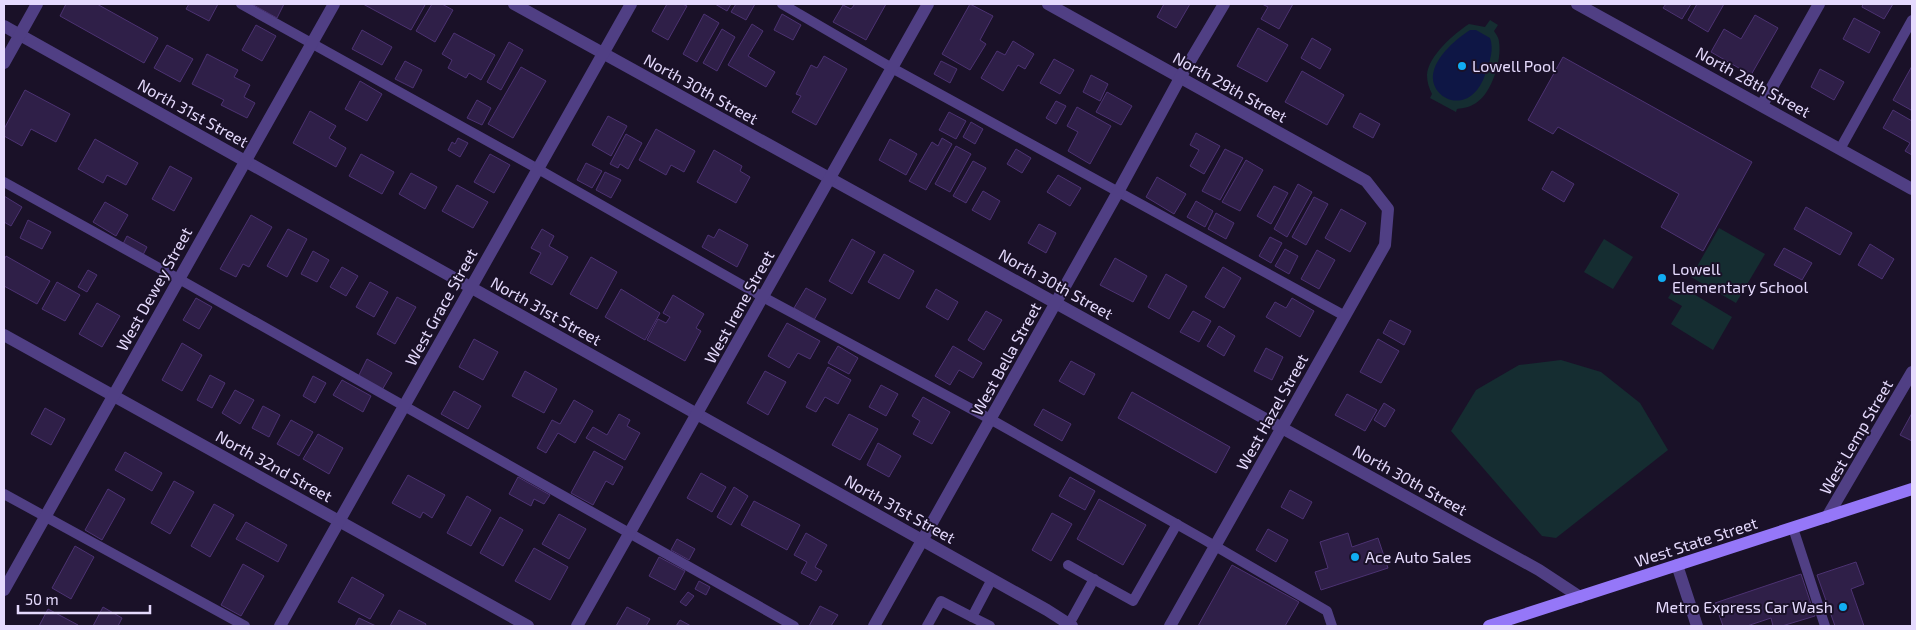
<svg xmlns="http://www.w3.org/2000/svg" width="1916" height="630" viewBox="0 0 1916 630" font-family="'Exo 2',sans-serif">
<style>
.green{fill:#152d31}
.water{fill:#0e1645}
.building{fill:#2f1f48;stroke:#4c3272}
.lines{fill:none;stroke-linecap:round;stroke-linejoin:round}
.service{stroke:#503f84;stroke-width:10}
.minor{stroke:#503f84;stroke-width:12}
.tertiary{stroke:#503f84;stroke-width:12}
.secondary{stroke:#9577f8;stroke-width:12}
.poi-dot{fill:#11adf2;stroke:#1a1128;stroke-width:2}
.labels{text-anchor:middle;stroke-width:4;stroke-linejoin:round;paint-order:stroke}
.poi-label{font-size:16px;fill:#e5dafd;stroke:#1a1128;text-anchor:start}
.street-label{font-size:16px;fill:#e5dafd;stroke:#1a1128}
</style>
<rect width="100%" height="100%" fill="#1a1128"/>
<!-- green -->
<g class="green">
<path d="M1490,20L1498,25L1494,31C1496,34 1499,38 1499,42C1502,60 1492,93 1476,103C1470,107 1464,108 1457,109L1456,112L1430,98L1432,94C1429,88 1427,82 1427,75C1428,56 1455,33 1469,24L1485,27Z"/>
<polygon points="1719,228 1765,254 1736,303 1691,277"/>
<polygon points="1604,239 1633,257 1613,289 1584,272"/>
<polygon points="1677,284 1732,317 1713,350 1671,324 1682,306 1668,298"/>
<polygon points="1561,360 1601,372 1640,403 1668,450 1556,538 1542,536 1451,431 1476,390 1519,365"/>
</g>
<!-- water -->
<path class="water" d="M1470,30H1476L1490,38C1494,49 1490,61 1486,72C1471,121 1425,98 1434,70C1439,54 1456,39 1470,30Z"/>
<!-- building -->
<g class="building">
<polygon points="66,4 97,4 158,38 144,63 60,16"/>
<polygon points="189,4 218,4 209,21 186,9"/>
<polygon points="252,4 284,4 277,18"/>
<polygon points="363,4 422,4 425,5 411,30"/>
<polygon points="432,4 442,4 453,10 435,42 416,31"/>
<polygon points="667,4 682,4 687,6 668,40 652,31"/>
<polygon points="715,4 731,4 727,11"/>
<polygon points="736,4 755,4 746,20 731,12"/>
<polygon points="855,4 886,4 866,40 833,22 843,5 851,9"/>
<polygon points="970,4 993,16 980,40 986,44 970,70 942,54"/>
<polygon points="1164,4 1190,4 1176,28 1157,17"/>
<polygon points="1262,4 1293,4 1279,29 1261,19 1268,7"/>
<polygon points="1666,4 1691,4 1682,19 1663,8"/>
<polygon points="1697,4 1724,4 1708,32 1688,20"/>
<polygon points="1863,4 1893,4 1884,19 1862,7"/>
<polygon points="704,14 719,23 697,62 683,54"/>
<polygon points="782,14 801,25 793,40 774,30"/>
<polygon points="1755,15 1778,28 1751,75 1711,52 1724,29 1741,39"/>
<polygon points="1854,18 1880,32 1869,53 1843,39"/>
<polygon points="752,24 763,31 748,56 775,72 766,87 728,65"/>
<polygon points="256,25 276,36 262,61 242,50"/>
<polygon points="1258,28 1288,45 1267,82 1237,66"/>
<polygon points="722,29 735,37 717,71 703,63"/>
<polygon points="362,30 392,47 382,65 352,49"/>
<polygon points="454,33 495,55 481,80 469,73 466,78 448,68 452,60 442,54"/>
<polygon points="1312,38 1331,49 1320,69 1301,58"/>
<polygon points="1013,41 1034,54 1025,69 1018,65 1003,91 981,78 997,51 1005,55"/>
<polygon points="509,42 523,50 501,90 487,82"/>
<polygon points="167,45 193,59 180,82 154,68"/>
<polygon points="207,54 238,70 234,77 250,85 244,97 255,103 247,118 221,105 224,100 192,84"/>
<polygon points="824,56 847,69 816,125 792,112 801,96 796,94 811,65 817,68"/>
<polygon points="1563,57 1752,162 1703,251 1661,227 1679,194 1558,127 1553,134 1528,120"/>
<polygon points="1054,59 1074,70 1060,94 1040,83"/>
<polygon points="405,61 422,70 413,88 395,79"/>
<polygon points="941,61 957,69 950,83 934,74"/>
<polygon points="1912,66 1912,108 1911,110 1893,100"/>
<polygon points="521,67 546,81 513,138 488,124"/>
<polygon points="1820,69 1844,82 1834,100 1811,87"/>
<polygon points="1302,71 1344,95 1327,125 1285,102"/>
<polygon points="1091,75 1108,84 1100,101 1083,92"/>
<polygon points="360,81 382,94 367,121 345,109"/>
<polygon points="25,90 70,114 56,142 31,129 22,146 4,136 4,129"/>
<polygon points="1107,92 1132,106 1121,125 1096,112"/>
<polygon points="477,100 491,108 482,125 467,118"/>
<polygon points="1056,101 1066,106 1056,124 1046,118"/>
<polygon points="1077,107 1111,126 1090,164 1068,151 1078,132 1067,126"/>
<polygon points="1893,110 1912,121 1912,155 1905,151 1910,143 1883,128"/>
<polygon points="310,111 336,126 329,138 346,148 336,167 293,143"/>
<polygon points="949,112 966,121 956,139 939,130"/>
<polygon points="1360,113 1380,124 1373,138 1353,127"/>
<polygon points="608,116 627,126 611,156 592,145"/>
<polygon points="971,122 983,129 975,144 963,137"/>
<polygon points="656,129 695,151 684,172 671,165 666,175 639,160"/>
<polygon points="1196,133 1220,146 1204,174 1190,166 1199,150 1190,145"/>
<polygon points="626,134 642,143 628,169 620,164 618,168 610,164"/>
<polygon points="458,138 468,143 460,157 448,150 452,142 455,144"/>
<polygon points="942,138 952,144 926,190 909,181 932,142 938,146"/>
<polygon points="95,139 138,163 126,185 107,175 103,183 78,169"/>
<polygon points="890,139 917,154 906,175 879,160"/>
<polygon points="956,146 971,154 950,192 935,184"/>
<polygon points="1016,149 1031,158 1022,173 1007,164"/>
<polygon points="1225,149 1243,158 1220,200 1202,191"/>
<polygon points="714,150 742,166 740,171 750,177 736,203 697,182"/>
<polygon points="361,154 394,172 382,194 349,176"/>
<polygon points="490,154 510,165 494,193 474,182"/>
<polygon points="1246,160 1263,170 1240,211 1222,202"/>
<polygon points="973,161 986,168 966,203 953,196"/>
<polygon points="586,163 602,171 592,188 577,180"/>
<polygon points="170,166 192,178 174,211 152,199"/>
<polygon points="1552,171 1574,184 1564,202 1542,189"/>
<polygon points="605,172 621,180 611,198 596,190"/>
<polygon points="411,173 437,187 425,209 399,194"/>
<polygon points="1058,175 1081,188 1070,206 1047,192"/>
<polygon points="1157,177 1186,194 1174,214 1146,197"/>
<polygon points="1298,184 1312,192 1287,237 1274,229"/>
<polygon points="457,185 488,202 473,228 442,211"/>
<polygon points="1274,186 1288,193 1271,224 1257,216"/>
<polygon points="983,191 1000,201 990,220 972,210"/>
<polygon points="4,196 22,207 11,226 4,222"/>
<polygon points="1314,197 1328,204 1306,245 1292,237"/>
<polygon points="1196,201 1213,211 1205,227 1187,217"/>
<polygon points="105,202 128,215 116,236 93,222"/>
<polygon points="1806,207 1852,233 1840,255 1794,229"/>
<polygon points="1341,209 1366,223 1350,252 1325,238"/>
<polygon points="1216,213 1234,223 1226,239 1208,229"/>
<polygon points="251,215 272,227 249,267 243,264 236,277 220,269"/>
<polygon points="28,220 51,232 42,249 20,238"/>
<polygon points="1039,224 1056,233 1046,253 1028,243"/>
<polygon points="288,229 307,239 287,277 267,266"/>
<polygon points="542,229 554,236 549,246 568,257 552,285 530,273 541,253 531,248"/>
<polygon points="719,229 748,245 737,267 702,247 708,235 714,238"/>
<polygon points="127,236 147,247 142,257 122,246"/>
<polygon points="1270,237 1282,243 1271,263 1259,256"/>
<polygon points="852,239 875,252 852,294 829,281"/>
<polygon points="1870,244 1894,259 1882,279 1858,265"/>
<polygon points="1784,248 1812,263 1802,280 1774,265"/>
<polygon points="1285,249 1298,256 1289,274 1275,266"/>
<polygon points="1317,250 1335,260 1319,289 1301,279"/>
<polygon points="313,251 329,260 317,282 301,274"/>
<polygon points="884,254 914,271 899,299 868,282"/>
<polygon points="6,256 50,281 37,304 4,286 4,260"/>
<polygon points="591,257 617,272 597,309 570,294"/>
<polygon points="1115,258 1147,276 1133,302 1100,285"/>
<polygon points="342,267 358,276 346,296 330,287"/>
<polygon points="1223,267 1241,278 1224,308 1205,297"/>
<polygon points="88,270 97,275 87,292 78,287"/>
<polygon points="1166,274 1187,286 1169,319 1148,307"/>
<polygon points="57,282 80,295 65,321 42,309"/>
<polygon points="370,282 388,292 374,317 356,307"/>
<polygon points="806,288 826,299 814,320 794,308"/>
<polygon points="621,289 660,313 645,340 605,317"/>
<polygon points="936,289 958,302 948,320 926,307"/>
<polygon points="673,295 704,314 696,328 701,331 685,361 647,340 658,319 666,323 670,317 663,313"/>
<polygon points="397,297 416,307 395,344 377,334"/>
<polygon points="196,298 212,307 199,329 183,320"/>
<polygon points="1292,298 1314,311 1300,337 1266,317 1275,302 1286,308"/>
<polygon points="97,303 120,316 102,347 79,334"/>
<polygon points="986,311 1002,320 984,350 968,340"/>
<polygon points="1193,311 1211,321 1199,342 1180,332"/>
<polygon points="1390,320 1411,331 1404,345 1383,333"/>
<polygon points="787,323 820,341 810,359 798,353 789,368 768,356"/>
<polygon points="1219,326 1235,336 1224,356 1207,346"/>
<polygon points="474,339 498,352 483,380 459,367"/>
<polygon points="1378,339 1399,351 1381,383 1360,372"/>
<polygon points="182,343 202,355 182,391 162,380"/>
<polygon points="838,346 858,358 849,374 828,363"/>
<polygon points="953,346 982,363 973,378 959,370 950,385 935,376"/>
<polygon points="1266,348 1283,357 1272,380 1254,371"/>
<polygon points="367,359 392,373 382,390 358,377"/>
<polygon points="1071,361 1095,374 1084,395 1059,381"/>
<polygon points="828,367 851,380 838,404 825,397 816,412 806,407"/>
<polygon points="525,371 557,389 544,413 512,396"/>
<polygon points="765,371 786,382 768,415 747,403"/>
<polygon points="210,375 225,383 212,408 197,400"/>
<polygon points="313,376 326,383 315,403 303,396"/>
<polygon points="342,380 371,396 363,412 333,395"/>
<polygon points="881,385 898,394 886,416 869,407"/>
<polygon points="235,390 254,400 240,424 222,413"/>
<polygon points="454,391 481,406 468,429 441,414"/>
<polygon points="1132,392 1230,447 1216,473 1118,418"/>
<polygon points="1347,394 1377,410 1365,431 1335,415"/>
<polygon points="923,397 950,412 932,444 913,434 920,421 912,416"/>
<polygon points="574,400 593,411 575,443 558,433 546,453 537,448 552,420 560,424"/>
<polygon points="1384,403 1395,410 1385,427 1374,420"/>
<polygon points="263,406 280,415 269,437 252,428"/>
<polygon points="45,408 65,419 51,445 31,434"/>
<polygon points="1043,409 1071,424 1062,441 1034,425"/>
<polygon points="1912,413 1912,441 1900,435"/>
<polygon points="619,414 630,420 627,426 640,433 625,460 586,438 593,427 607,435"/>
<polygon points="849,414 878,429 860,460 832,445"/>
<polygon points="291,420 313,432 299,456 277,444"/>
<polygon points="318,434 343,448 329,474 303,459"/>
<polygon points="878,443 901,456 889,477 867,465"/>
<polygon points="594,451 623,467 613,485 606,481 593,505 571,493"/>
<polygon points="125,452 162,473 152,491 115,470"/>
<polygon points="701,473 726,487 712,512 687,498"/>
<polygon points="408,475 445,495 432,518 423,512 420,518 392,503"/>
<polygon points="518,477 550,495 544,504 534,499 531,506 509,494"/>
<polygon points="1070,477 1095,491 1085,510 1059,496"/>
<polygon points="174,481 194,492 170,534 151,523"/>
<polygon points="734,487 748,496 731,525 717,517"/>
<polygon points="108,489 125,499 102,540 85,530"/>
<polygon points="1290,490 1312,502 1303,519 1281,507"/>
<polygon points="467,496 491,510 471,546 447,533"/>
<polygon points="1099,499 1146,525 1123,565 1077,539"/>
<polygon points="754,501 800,525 787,550 741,525"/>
<polygon points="214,504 234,515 210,557 191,546"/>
<polygon points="1052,513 1072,524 1051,561 1032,550"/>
<polygon points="559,514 586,529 569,559 542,544"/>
<polygon points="500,517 523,530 503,566 480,553"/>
<polygon points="246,522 287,545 278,562 236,539"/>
<polygon points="1268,529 1288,540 1276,562 1256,550"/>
<polygon points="806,533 827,545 815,567 822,571 816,581 801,573 807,562 794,555"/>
<polygon points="1348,533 1352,547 1378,538 1388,568 1321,590 1315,572 1328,568 1320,542"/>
<polygon points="677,539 695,549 689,560 671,550"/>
<polygon points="75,546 94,557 71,599 52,588"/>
<polygon points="534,548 568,567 550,600 515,581"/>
<polygon points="659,557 685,571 675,590 649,576"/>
<polygon points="1856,562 1864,584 1851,589 1864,626 1835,626 1817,575"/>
<polygon points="243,564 264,576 241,616 221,605"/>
<polygon points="1232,565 1299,602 1285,626 1198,626"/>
<polygon points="1801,574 1815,616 1782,626 1773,626 1771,618 1747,626 1723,626 1715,603"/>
<polygon points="352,577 384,595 370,619 338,602"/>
<polygon points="699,581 710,587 706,595 695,589"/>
<polygon points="688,592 694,596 686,606 680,602"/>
<polygon points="820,606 838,615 831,626 809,626"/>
<polygon points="103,607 122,618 118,626 93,626"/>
<polygon points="627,607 650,619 646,626 616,626"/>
<polygon points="48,609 78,625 78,626 39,626"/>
<polygon points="399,610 426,624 425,626 390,626"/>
<polygon points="359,618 376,626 355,626"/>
<polygon points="680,620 691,626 676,626"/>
</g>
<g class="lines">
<!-- service -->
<g class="service">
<polyline points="241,4 538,169 763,297 990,419 1203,539 1327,611 1332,626"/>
<polyline points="782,4 892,68 1345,316"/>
<polyline points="1840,149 1912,20"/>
<polyline points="4,182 179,279 794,626"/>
<polyline points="4,494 245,626"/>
<polyline points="1793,528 1825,626"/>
<polyline points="1068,565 1133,601 1177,524"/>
<polyline points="927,626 941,601 972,617"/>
<polyline points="990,626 972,617 992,579"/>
<polyline points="1068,626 1094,579"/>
</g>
<!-- minor -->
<g class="minor">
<polyline points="514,4 1539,570 1580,597"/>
<polyline points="1048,4 1366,181 1388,209 1385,245 1170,626"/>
<polyline points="4,26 1047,610 1072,626"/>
<polyline points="4,63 37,4"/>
<polyline points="1762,105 1819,4"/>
<polyline points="4,335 528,626"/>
<polyline points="1827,517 1912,372"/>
<polyline points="1677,565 1697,626"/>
<polyline points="4,590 334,4"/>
<polyline points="280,626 631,4"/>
<polyline points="577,626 928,4"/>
<polyline points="874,626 1118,192 1180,78 1224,4"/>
</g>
<!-- tertiary -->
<polyline class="tertiary" points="1577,4 1912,189"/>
<!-- secondary -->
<polyline class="secondary" points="1489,626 1912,489"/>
</g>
<!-- markers -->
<g class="poi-dot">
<circle cx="1462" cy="66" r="5"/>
<circle cx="1662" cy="278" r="5"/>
<circle cx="1355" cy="557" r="5"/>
<circle cx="1843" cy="607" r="5"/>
</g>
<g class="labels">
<!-- poi labels -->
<g class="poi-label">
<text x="1472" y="72">Lowell Pool</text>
<text x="1672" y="275">Lowell<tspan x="1672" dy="18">Elementary School</tspan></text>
<text x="1365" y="563">Ace Auto Sales</text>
<text x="1833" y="613" text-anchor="end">Metro Express Car Wash</text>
</g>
<!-- street labels -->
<g class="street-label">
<text transform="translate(1753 82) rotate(29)" y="6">North 28th Street</text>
<text transform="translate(1230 87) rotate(29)" y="6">North 29th Street</text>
<text transform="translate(701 89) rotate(29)" y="6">North 30th Street</text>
<text transform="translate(193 113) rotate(29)" y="6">North 31st Street</text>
<text transform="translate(1056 284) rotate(29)" y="6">North 30th Street</text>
<text transform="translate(154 289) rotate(-61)" y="6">West Dewey Street</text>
<text transform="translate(441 307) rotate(-61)" y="6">West Grace Street</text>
<text transform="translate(739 307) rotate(-61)" y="6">West Irene Street</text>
<text transform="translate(546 311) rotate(29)" y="6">North 31st Street</text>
<text transform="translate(1006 359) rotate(-61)" y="6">West Bella Street</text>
<text transform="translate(1272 412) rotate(-61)" y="6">West Hazel Street</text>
<text transform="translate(1856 437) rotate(-60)" y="6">West Lemp Street</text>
<text transform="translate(274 466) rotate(29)" y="6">North 32nd Street</text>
<text transform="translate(1410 480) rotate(29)" y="6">North 30th Street</text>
<text transform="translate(900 509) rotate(29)" y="6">North 31st Street</text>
<text transform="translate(1696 542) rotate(-18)" y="6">West State Street</text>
</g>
</g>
<!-- border -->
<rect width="1916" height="630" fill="none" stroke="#e5dafd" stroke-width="10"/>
<!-- scale -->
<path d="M18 605v8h132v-8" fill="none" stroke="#e5dafd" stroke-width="2.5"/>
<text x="25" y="605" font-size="15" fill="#e5dafd" stroke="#1a1128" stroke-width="4" paint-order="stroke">50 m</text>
</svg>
